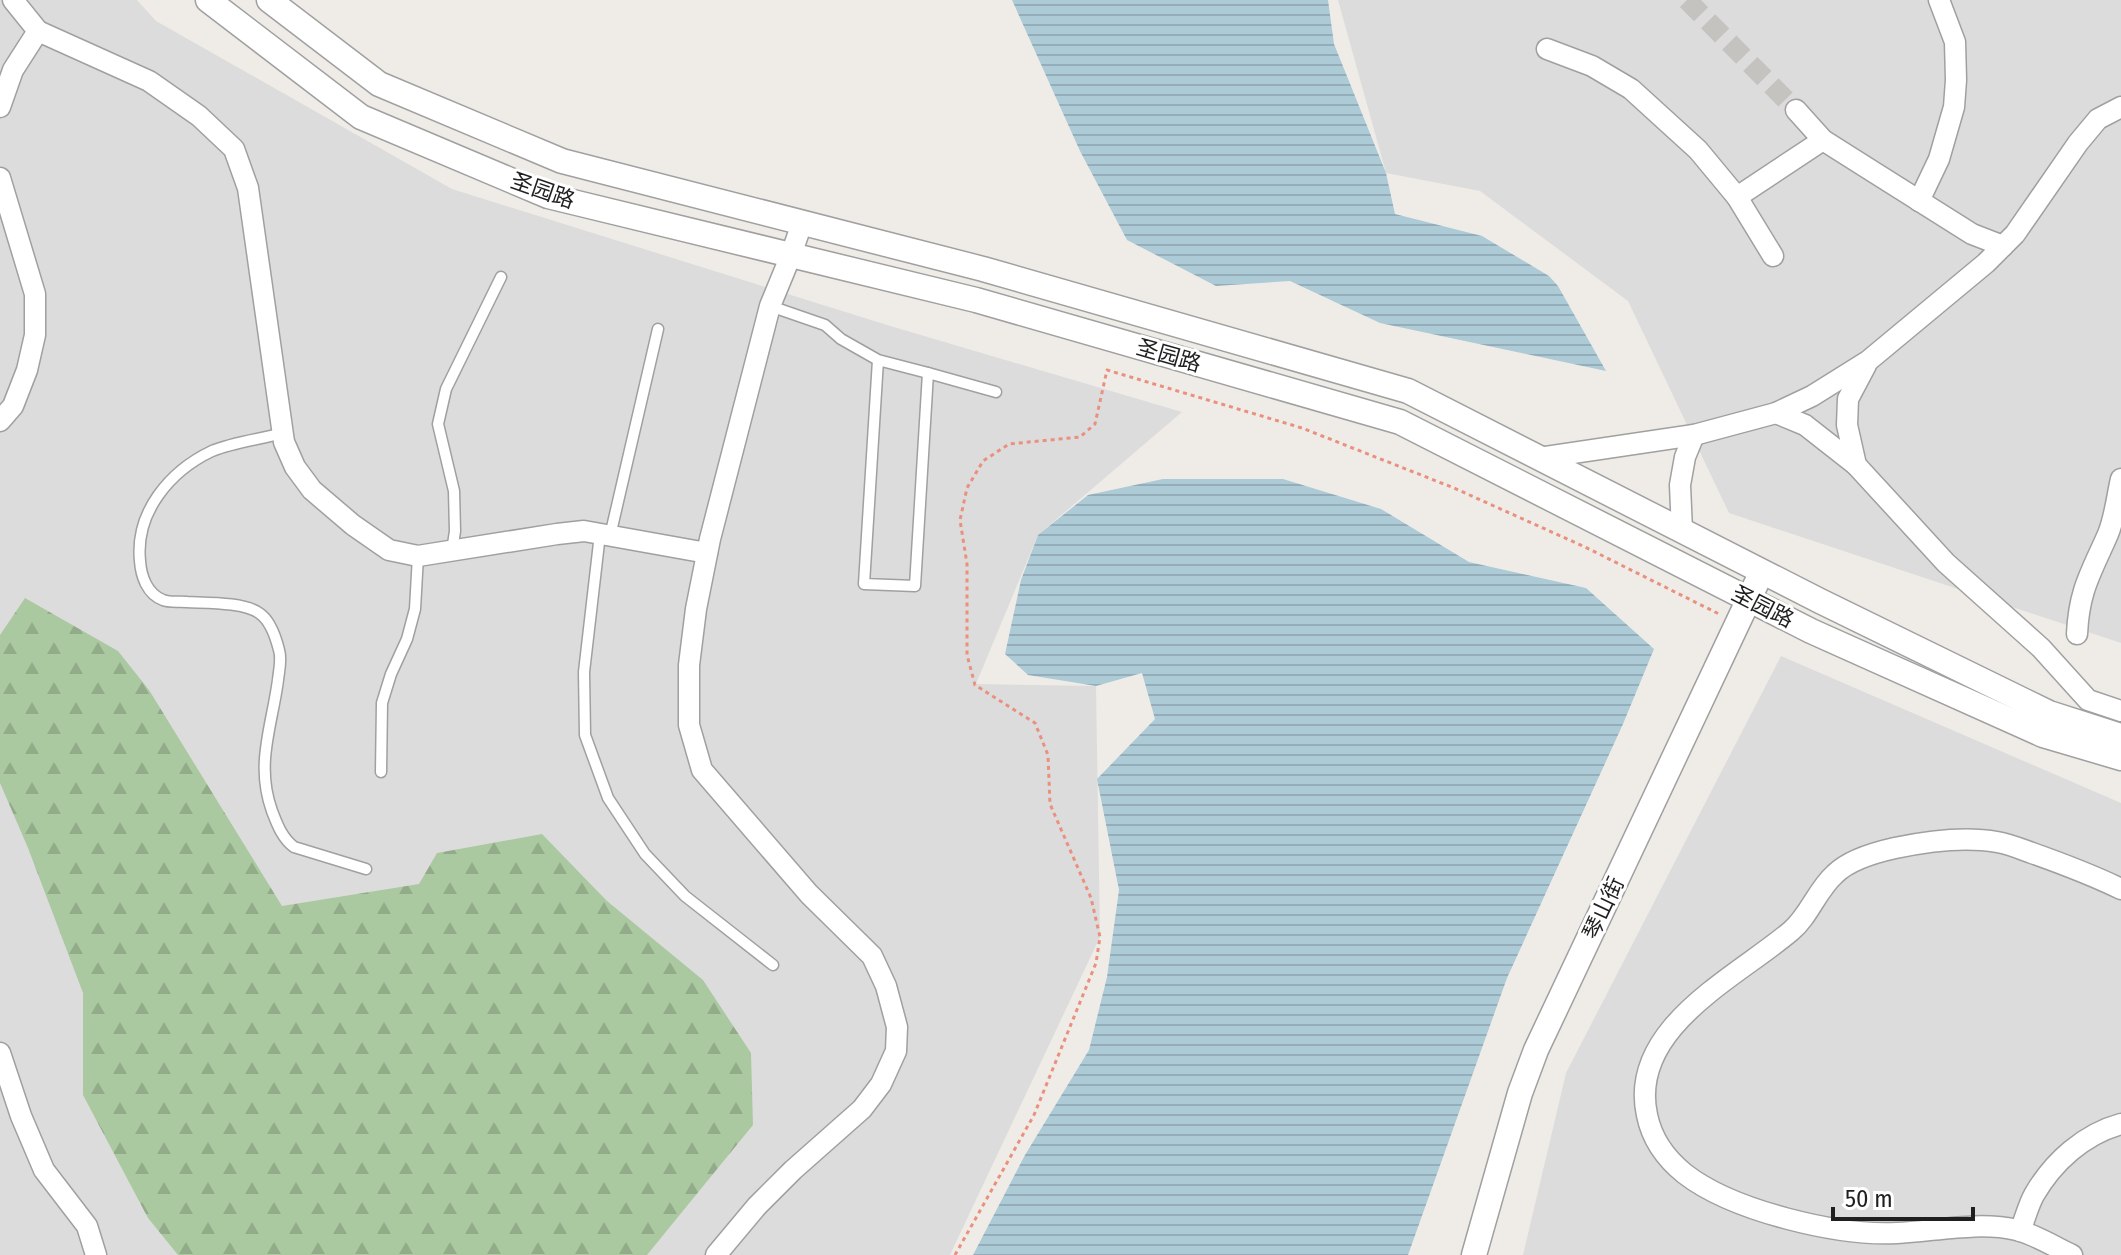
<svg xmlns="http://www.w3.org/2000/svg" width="2121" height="1255" viewBox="0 0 2121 1255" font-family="'Fira Sans Condensed','Noto Sans SC',sans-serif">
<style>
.residential{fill:#dddcdc}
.forest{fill:url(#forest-firs)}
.water{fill:url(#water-rules)}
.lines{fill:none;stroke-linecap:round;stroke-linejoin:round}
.minor-tunnel{stroke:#c5c3bf;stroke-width:20;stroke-dasharray:20 10;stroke-linecap:butt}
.service-casing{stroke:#a0a0a0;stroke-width:13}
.minor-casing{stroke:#a0a0a0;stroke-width:23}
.tertiary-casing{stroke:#a0a0a0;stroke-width:27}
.path{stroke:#e9907e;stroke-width:3;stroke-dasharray:4 4;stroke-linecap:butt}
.service{stroke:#fff;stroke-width:10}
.minor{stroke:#fff;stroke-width:20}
.tertiary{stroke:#fff;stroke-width:24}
.labels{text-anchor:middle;stroke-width:6;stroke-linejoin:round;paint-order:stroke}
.street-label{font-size:22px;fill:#1f1f1f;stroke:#fff}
</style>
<defs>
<pattern id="forest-firs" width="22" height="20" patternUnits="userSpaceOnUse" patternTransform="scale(2)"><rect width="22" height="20" fill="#aac9a1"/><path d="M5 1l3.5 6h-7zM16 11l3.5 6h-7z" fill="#92ac8a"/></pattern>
<pattern id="water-rules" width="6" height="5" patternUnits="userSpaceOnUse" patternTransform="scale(2)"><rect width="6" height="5" fill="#adcad7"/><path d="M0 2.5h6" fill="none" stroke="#94adb8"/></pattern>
</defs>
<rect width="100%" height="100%" fill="#efece7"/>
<!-- residential -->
<g class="residential">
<polygon points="0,0 137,0 156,21 452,189 887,325 1182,412 1038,535 976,684 1096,686 1100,937 950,1255 0,1255"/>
<polygon points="1338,0 2121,0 2121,643 1729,513 1628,301 1480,191 1386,173"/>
<polygon points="1781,656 2121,803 2121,1255 1523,1255 1566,1073"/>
</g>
<!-- forest -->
<polygon class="forest" points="25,598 118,651 149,690 282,906 419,884 437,853 542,834 607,901 703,980 751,1053 753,1125 647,1255 178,1255 148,1218 83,1095 83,993 28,848 0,783 0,635"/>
<!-- water -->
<g class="water">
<polygon points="1012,0 1328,0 1334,44 1386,173 1395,214 1482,236 1549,276 1558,286 1606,371 1380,323 1290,281 1216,286 1127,240 1080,151"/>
<polygon points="1163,479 1283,479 1381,509 1469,562 1586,588 1654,649 1623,724 1507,978 1408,1255 973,1255 1025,1155 1089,1050 1107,977 1119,890 1097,779 1155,719 1142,673 1096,686 1028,675 1005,654 1021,580 1038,535 1088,495"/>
</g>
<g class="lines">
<!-- minor-tunnel -->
<polyline class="minor-tunnel" points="1687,0 1796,110"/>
<!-- service casing -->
<g class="service-casing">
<g id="service">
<polyline points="770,306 825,325 841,339 878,360 864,584 915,586 928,373 878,360"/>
<polyline points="928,373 996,392"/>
<path d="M283,433C261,439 234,442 212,451C170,471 135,512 140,561C141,576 147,594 163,600C170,603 180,601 187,602C206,603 244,602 259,613C270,620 276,638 279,650C282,659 279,670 278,680C272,726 255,764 272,811C277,824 282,838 294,847L366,869"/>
<polyline points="600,534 584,672 585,735 608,798 645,854 685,896 773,965"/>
<polyline points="610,536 658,329"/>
<polyline points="452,551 455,531 454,491 438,424 446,389 501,277"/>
<polyline points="381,772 382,703 391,674 407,639 415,609 418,556"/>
</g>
</g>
<!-- minor casing -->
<g class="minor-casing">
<g id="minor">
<polyline points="38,31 149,81 199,116 234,149 248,188 284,442 295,467 312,490 353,525 389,550 418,556 557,534 584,531 707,553"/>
<polyline points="1547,49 1592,66 1631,89 1698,150 1737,197 1773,256"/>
<polyline points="0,107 13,70 38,31 13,0"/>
<polyline points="1796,110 1823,140 1872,171 1972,234 2003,246"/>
<polyline points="0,178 35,294 35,335 27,370 13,406 0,421"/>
<polyline points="1737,197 1823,140"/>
<polyline points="1919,201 1939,159 1954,107 1956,80 1955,42 1939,0"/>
<polyline points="1776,413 1805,425 1856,465 1946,563 2041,648 2088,700 2121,711"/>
<polyline points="1539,458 1694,435 1776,413 1812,396 1868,361 1986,263 2015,234 2078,143 2098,119 2121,107"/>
<polyline points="1856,465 1847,425 1848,399 1866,365"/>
<polyline points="1682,531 1680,485 1685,457 1694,435"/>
<path d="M2077,634C2079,590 2091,573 2108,534C2115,517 2117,496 2121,479"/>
<polyline points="0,1053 21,1116 44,1170 87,1226 96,1255"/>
<path d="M2020,1231C2025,1219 2028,1206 2034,1195C2053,1162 2084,1134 2121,1124"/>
<polyline points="716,1255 757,1206 793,1170 862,1109 881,1084 896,1051 897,1027 886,986 872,956 809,894 702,770 689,725 689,665 696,609 710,539 770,306 791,255 802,223"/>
<path d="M2072,1255C2055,1247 2036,1235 2017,1230C1979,1221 1936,1231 1897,1233C1837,1236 1733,1211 1685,1174C1665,1158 1652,1140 1647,1115C1628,1028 1737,977 1791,931C1809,916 1817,890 1835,874C1849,860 1877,852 1895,848C1928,841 1964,836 1997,842C2009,844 2021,849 2032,853C2063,864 2092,875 2121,889"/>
</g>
</g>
<!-- tertiary casing -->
<g class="tertiary-casing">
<g id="tertiary">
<polyline points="208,0 361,117 548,196 976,300 1400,422 1811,631 2043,735 2121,758"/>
<polyline points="269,0 379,84 562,161 983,269 1408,391 1820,601 2049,713 2121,736"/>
<polyline points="1474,1255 1520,1093 1536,1050 1756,584"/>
</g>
</g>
<!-- path -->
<polyline class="path" points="955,1255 1034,1115 1096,963 1100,937 1091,898 1050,804 1048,755 1035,723 975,685 967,655 967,564 960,520 967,488 983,461 1009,444 1080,437 1095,424 1107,370 1302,428 1454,488 1585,547 1719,614"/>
<!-- service -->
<use href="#service" class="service"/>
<!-- minor -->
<use href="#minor" class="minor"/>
<!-- tertiary -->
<use href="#tertiary" class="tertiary"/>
</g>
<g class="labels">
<!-- street labels -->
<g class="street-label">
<text transform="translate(543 190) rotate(19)" y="8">圣园路</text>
<text transform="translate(1169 355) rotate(16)" y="8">圣园路</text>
<text transform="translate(1763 606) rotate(27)" y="8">圣园路</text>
<text transform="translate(1603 908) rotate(-65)" y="8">琴山街</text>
</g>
</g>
<!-- scale -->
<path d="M1833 1207v12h140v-12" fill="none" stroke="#1f1f1f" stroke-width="4"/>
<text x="1845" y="1207" font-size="24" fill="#1f1f1f" stroke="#ffffff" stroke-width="6" paint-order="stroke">50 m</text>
</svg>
